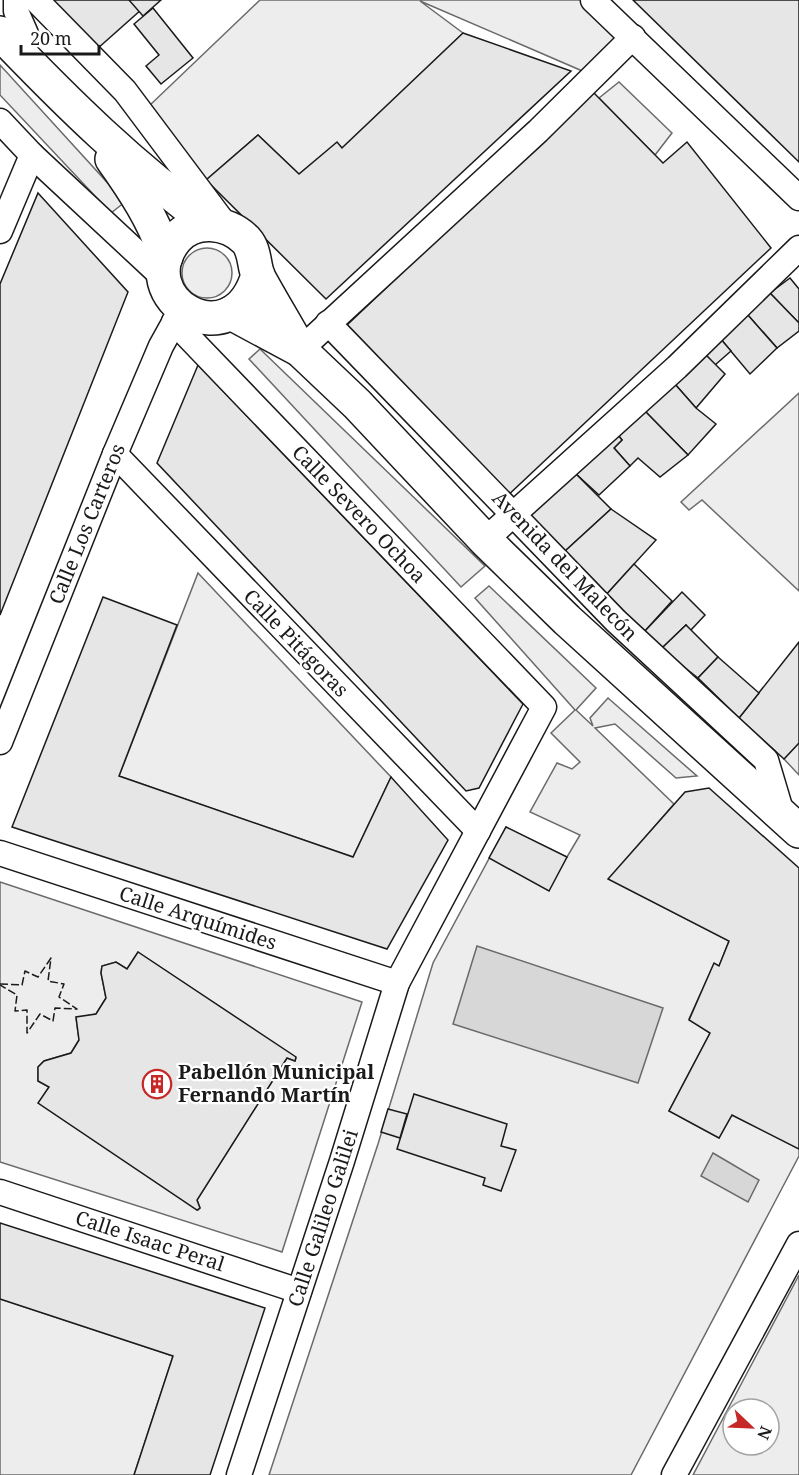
<svg xmlns="http://www.w3.org/2000/svg" width="799" height="1475" viewBox="0 0 799 1475" font-family="'Noto Serif',serif">
<style>
.built{fill:#ededed;stroke:#6a6a6a;stroke-width:1.5;fill-rule:evenodd}
.water{fill:#d7d7d7;stroke:#6a6a6a;stroke-width:1.5}
.building{fill:#e6e6e6;stroke:#1a1a1a;stroke-width:1.5}
.lines{fill:none;stroke-linecap:round;stroke-linejoin:round}
.street-casing{stroke:#1a1a1a;stroke-width:27}
.secondary-casing{stroke:#1a1a1a;stroke-width:36}
.street{stroke:#fff;stroke-width:24}
.secondary{stroke:#fff;stroke-width:33}
.fence{stroke:#1a1a1a;stroke-width:1.5;stroke-dasharray:8 3;stroke-linecap:butt}
.labels{text-anchor:middle;stroke-width:4.5;stroke-linejoin:round;paint-order:stroke}
.street-label{font-size:20px;fill:#1a1a1a;stroke:#fff}
.poi-label{font-size:20px;font-weight:bold;fill:#1a1a1a;stroke:#fff;text-anchor:start}
</style>
<rect width="100%" height="100%" fill="#fff"/>
<!-- built -->
<g class="built">
<polygon points="260,0 593,0 633,37 594,76 420,1 463,33 342,148 337,143 299,174 258,135 206,180 149,106"/>
<polygon points="0,65 125,202 111,213 0,95"/>
<polygon points="619,82 672,133 655,155 599,98"/>
<circle cx="207" cy="273" r="25"/>
<polygon points="260,349 485,566 461,587 249,359"/>
<polygon points="799,393 799,591 702,500 689,510 681,502"/>
<polygon points="198,573 391,777 353,857 119,776"/>
<polygon points="489,586 596,688 576,710 593,726 590,718 608,698 697,776 676,778 615,724 595,728 674,804 609,879 729,941 719,966 714,964 689,1019 710,1033 669,1111 719,1138 732,1115 799,1149 799,1156 631,1475 269,1475 378,1144 433,963 506,827 567,857 580,835 530,812 557,763 572,769 580,762 551,733 575,710 475,598"/>
<polygon points="799,743 799,775 784,759"/>
<path d="M0,882L362,1002L282,1252L0,1162ZM138,952L296,1058L295,1061L287,1058L197,1200L200,1208L198,1210L39,1103L49,1087L38,1081V1067L44,1061L71,1053L79,1040L76,1018L96,1014L106,998L101,973L102,966L116,962L127,969Z"/>
<path d="M799,1275V1475H693L720,1424ZM733,1409H769V1445H733Z"/>
<polygon points="0,1299 173,1356 134,1475 0,1475"/>
</g>
<!-- water -->
<g class="water">
<polygon points="477,946 663,1008 638,1083 453,1024"/>
<polygon points="713,1153 759,1180 748,1202 701,1176"/>
</g>
<!-- building -->
<g class="building">
<polygon points="50,0 132,0 142,9 97,49"/>
<polygon points="129,0 161,0 143,16"/>
<polygon points="633,0 799,0 799,162"/>
<polygon points="153,8 193,58 161,84 146,66 159,55 134,24"/>
<polygon points="463,33 571,71 326,299 206,180 258,135 299,174 337,142 342,148"/>
<polygon points="593,92 663,163 687,142 771,248 505,498 347,325"/>
<polygon points="38,193 128,292 0,615 0,284"/>
<polygon points="790,278 799,289 799,323 770,293"/>
<polygon points="770,293 799,323 799,331 777,348 747,314"/>
<polygon points="747,314 777,348 750,374 719,337"/>
<polygon points="719,337 731,351 715,365 703,352"/>
<polygon points="703,352 725,374 696,408 674,383"/>
<polygon points="198,365 523,704 479,788 466,791 157,463"/>
<polygon points="674,383 696,408 716,424 688,455 643,409"/>
<polygon points="643,409 688,455 660,477 638,458 630,466 614,448 622,440 618,435"/>
<polygon points="618,435 622,440 614,448 630,466 599,495 575,473"/>
<polygon points="575,473 611,509 564,552 529,517"/>
<polygon points="611,509 656,540 605,596 564,552"/>
<polygon points="634,564 672,601 644,632 605,596"/>
<polygon points="682,592 705,615 690,631 686,625 661,649 644,632"/>
<polygon points="103,597 177,625 119,776 353,857 391,777 448,840 387,949 12,827"/>
<polygon points="686,625 718,657 698,678 661,649"/>
<polygon points="799,642 799,743 784,759 739,718"/>
<polygon points="718,657 759,693 739,718 698,678"/>
<polygon points="709,788 799,868 799,1149 732,1115 719,1138 669,1111 710,1033 689,1020 714,963 719,966 729,941 608,879 685,792"/>
<polygon points="506,827 567,857 549,891 489,858"/>
<polygon points="138,952 296,1057 295,1061 287,1058 197,1200 200,1208 197,1210 38,1103 49,1087 38,1081 38,1067 44,1061 71,1053 79,1040 76,1017 96,1014 106,998 101,973 102,966 116,962 127,969"/>
<polygon points="414,1094 507,1124 501,1146 516,1150 501,1191 483,1185 485,1178 397,1149"/>
<polygon points="388,1109 407,1114 400,1138 381,1132"/>
<polygon points="0,1223 265,1308 210,1475 134,1475 173,1356 0,1299"/>
</g>
<g class="lines">
<!-- street casing -->
<g class="street-casing">
<g id="street">
<polyline points="16,0 16,11 26,34"/>
<polyline points="36,0 125,91 227,227"/>
<polyline points="593,0 799,198"/>
<polyline points="0,121 32,155 164,278"/>
<polyline points="0,231 32,155"/>
<polyline points="174,322 544,707 397,983 342,1161 239,1475"/>
<polyline points="328,323 616,621 766,760 783,817"/>
<polyline points="300,350 538,131 633,37"/>
<polyline points="115,454 478,831"/>
<polyline points="485,540 677,367 799,248"/>
<polyline points="0,742 115,454 161,346 181,310"/>
<polyline points="0,853 397,983"/>
<polyline points="0,1192 299,1291"/>
<polyline points="674,1475 799,1244"/>
</g>
</g>
<!-- secondary casing -->
<g class="secondary-casing">
<g id="secondary">
<path d="M0,33C66,102 133,168 211,224"/>
<path d="M112,159C134,190 154,220 166,257"/>
<path d="M258,275C232,363 127,298 176,239C194,218 227,221 246,240C256,251 253,266 259,278C272,302 287,326 300,350"/>
<polyline points="231,313 300,350 357,404 485,540 567,620 799,831"/>
</g>
</g>
<!-- street -->
<use href="#street" class="street"/>
<!-- secondary -->
<use href="#secondary" class="secondary"/>
<!-- fence -->
<polyline class="fence" points="0,984 22,985 25,971 38,977 51,958 48,981 64,984 59,997 77,1009 55,1008 53,1021 40,1014 27,1033 27,1010 15,1011 17,995 0,985"/>
</g>
<!-- icons -->
<defs>
<g id="building-ring" transform="scale(1.5)"><circle r="9.5" fill="#fff" stroke="#c62828" stroke-width="1.5"/><path d="M-4-6H4V6H1V3H-1V6H-4ZM-2.5-4.3h1.7v1.8h-1.7ZM.8-4.3h1.7v1.8H.8ZM-2.5-1h1.7V.8h-1.7ZM.8-1h1.7V.8H.8Z" fill="#c62828"/></g>
</defs>
<g fill-rule="evenodd">
<use href="#building-ring" x="157" y="1084"/>
</g>
<g class="labels">
<!-- street labels -->
<g class="street-label">
<text transform="translate(359 514) rotate(46)" y="7">Calle Severo Ochoa</text>
<text transform="translate(87 524) rotate(-68)" y="7">Calle Los Carteros</text>
<text transform="translate(565 566) rotate(46)" y="7">Avenida del Malecón</text>
<text transform="translate(296 643) rotate(46)" y="7">Calle Pitágoras</text>
<text transform="translate(198 918) rotate(18)" y="7">Calle Arquímides</text>
<text transform="translate(323 1218) rotate(-72)" y="7">Calle Galileo Galilei</text>
<text transform="translate(150 1241) rotate(18)" y="7">Calle Isaac Peral</text>
</g>
<!-- poi labels -->
<g class="poi-label">
<text x="178" y="1079">Pabellón Municipal<tspan x="178" dy="23">Fernando Martín</tspan></text>
</g>
</g>
<!-- north arrow -->
<g transform="translate(751 1427) rotate(113)"><circle r="28" fill="#ffffff" stroke="#a3a3a3" stroke-width="1.5"/>
<path d="M0-4.5L10 22L0 15L-10 22Z" fill="#c62828"/>
<text y="-9" font-size="16" font-weight="bold" text-anchor="middle" fill="#1a1a1a">N</text>
</g>
<!-- scale -->
<path d="M21 45v9h78v-9" fill="none" stroke="#1a1a1a" stroke-width="3"/>
<text x="30" y="45" font-size="18" fill="#1a1a1a" stroke="#ffffff" stroke-width="4.5" paint-order="stroke">20 m</text>
</svg>
